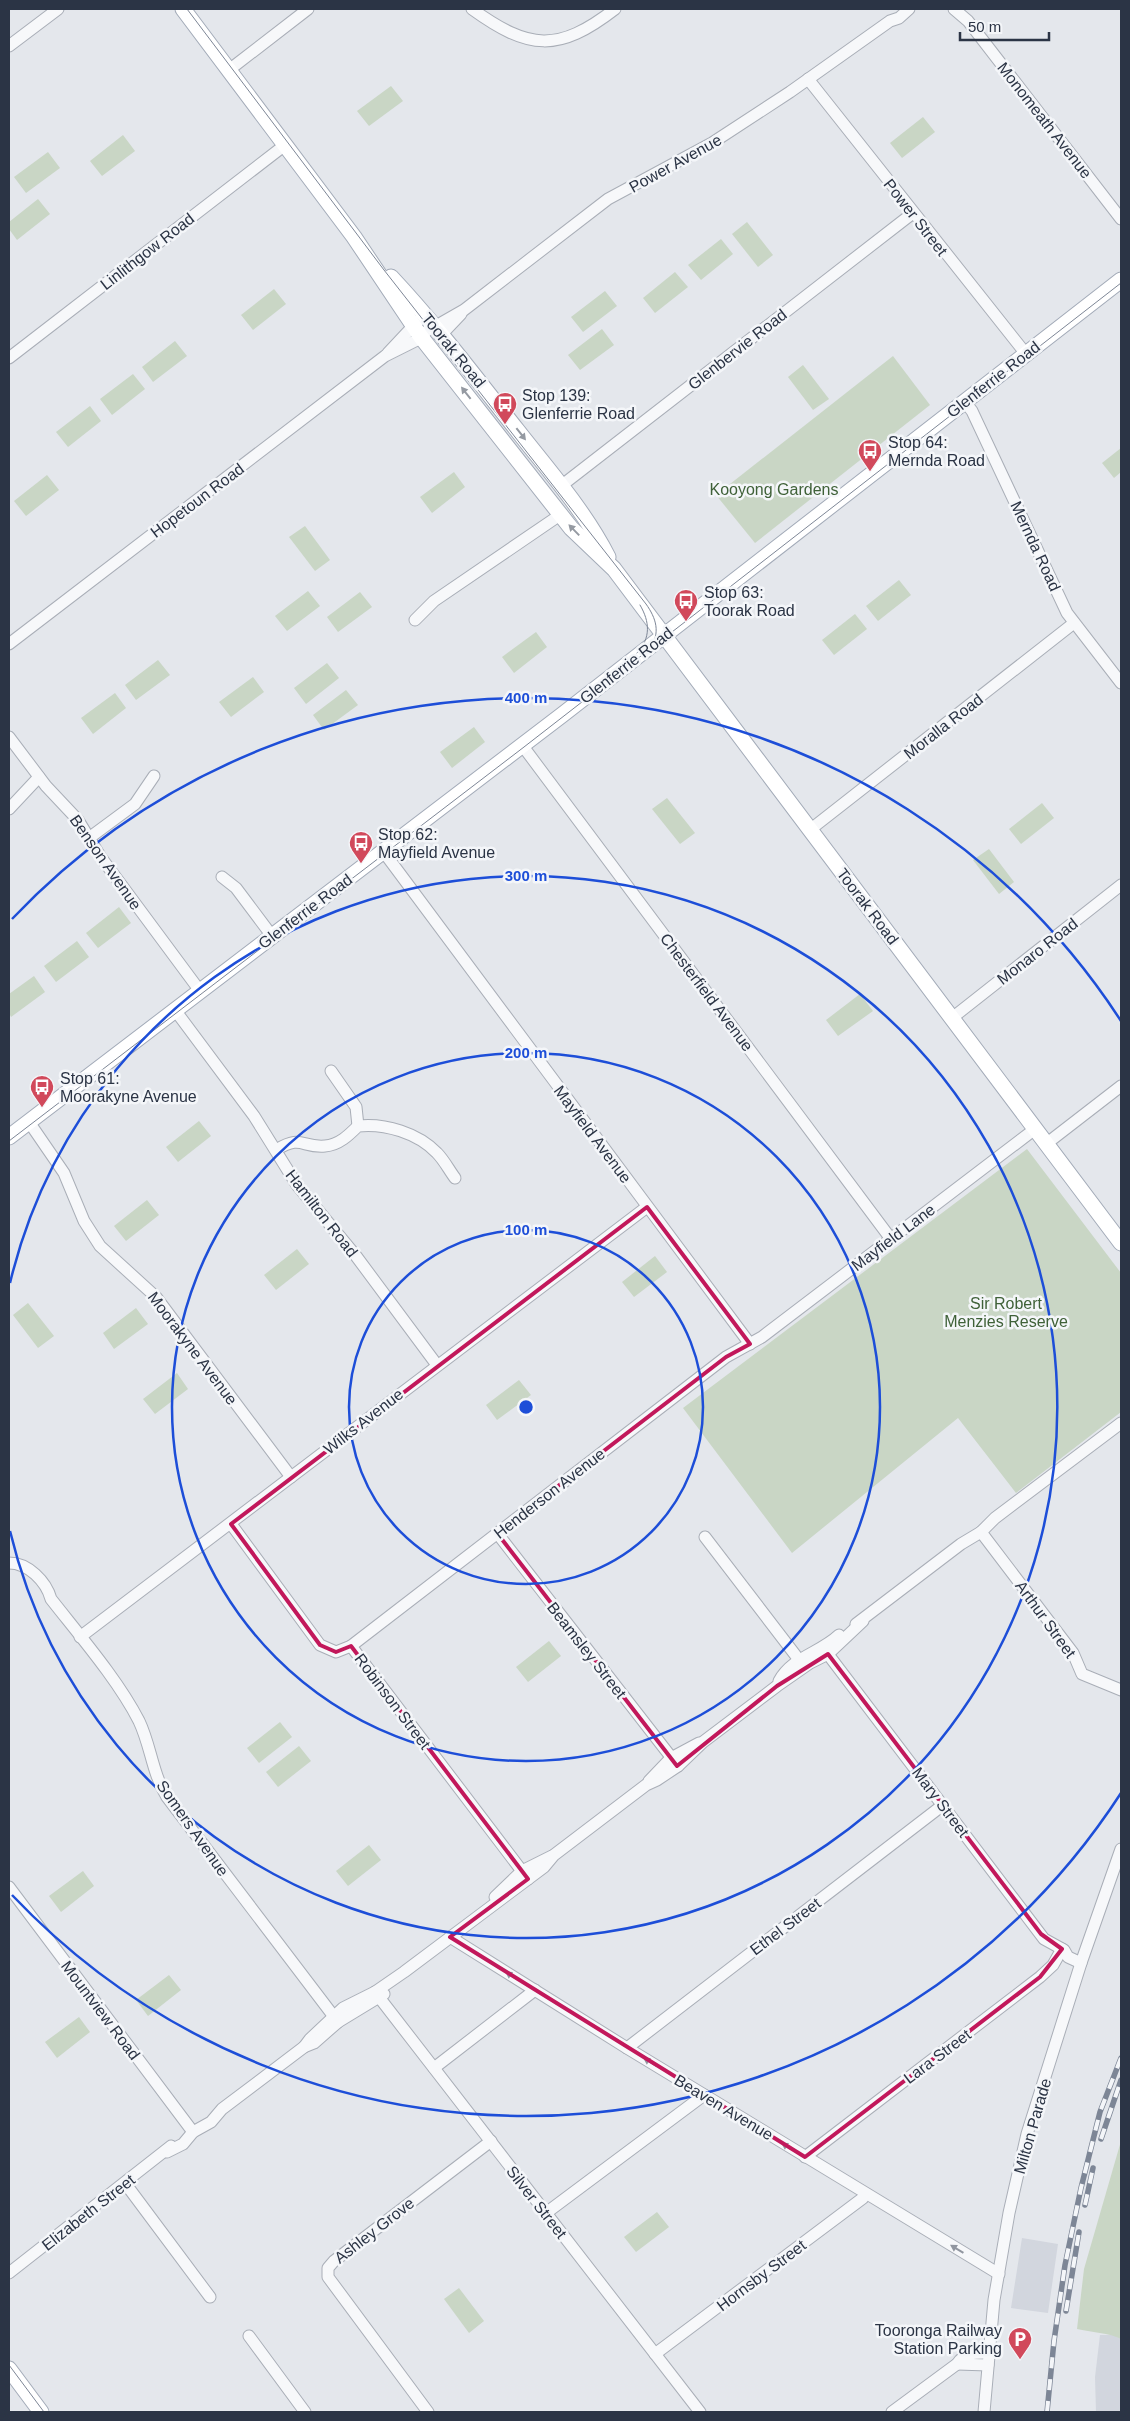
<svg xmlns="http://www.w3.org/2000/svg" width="1130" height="2421" viewBox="0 0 1130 2421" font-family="Arial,sans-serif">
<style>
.built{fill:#d2d6de}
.green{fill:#c9d6c5}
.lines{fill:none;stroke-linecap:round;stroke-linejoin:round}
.minor-casing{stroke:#a9aeb7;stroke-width:13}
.major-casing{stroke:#a3abb8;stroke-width:17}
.minor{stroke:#f7f8fa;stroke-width:11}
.major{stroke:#fff;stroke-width:15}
.tram{stroke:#7d8696;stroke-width:1}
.rail-casing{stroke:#7d8696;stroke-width:5.5}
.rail{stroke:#f4f6f9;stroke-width:4;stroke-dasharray:11;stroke-linecap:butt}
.oneway{fill:#959aa2}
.oneway2{fill:#9196a0}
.marked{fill:none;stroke:#c2185b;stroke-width:4;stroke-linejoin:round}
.ring{fill:none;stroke:#1d4ed8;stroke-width:2.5}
.labels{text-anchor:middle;stroke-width:5;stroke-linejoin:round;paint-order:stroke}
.street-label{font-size:16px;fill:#2b3445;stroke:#f4f6f9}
.poi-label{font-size:16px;fill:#2b3445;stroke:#f4f6f9;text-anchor:start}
.park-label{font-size:16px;fill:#3f6138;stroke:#f4f6f9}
.centre{fill:#1d4ed8;stroke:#f4f6f9;stroke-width:2.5}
.ring-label{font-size:15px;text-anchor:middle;font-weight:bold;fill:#1d4ed8;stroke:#f4f6f9;stroke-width:5;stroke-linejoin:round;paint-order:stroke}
</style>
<rect width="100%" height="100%" fill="#e4e7ec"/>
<!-- built -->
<g class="built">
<polygon points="1022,2238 1058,2244 1048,2313 1011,2308"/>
<polygon points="1100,2335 1114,2335 1121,2339 1121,2412 1096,2412 1095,2377"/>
</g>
<!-- green -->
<g class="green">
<polygon points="391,86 403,101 369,126 357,111"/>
<polygon points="923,117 935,132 902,158 890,143"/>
<polygon points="123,135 135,151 102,176 90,161"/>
<polygon points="48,152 60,168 26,193 14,177"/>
<polygon points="38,199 50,214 17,240 9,229 9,222"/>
<polygon points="747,222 773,255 758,267 732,234"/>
<polygon points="721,239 733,254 701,280 688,265"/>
<polygon points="675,272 688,287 655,313 643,298"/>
<polygon points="274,289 286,304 253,330 241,315"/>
<polygon points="605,291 617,306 583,332 571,317"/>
<polygon points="602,329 614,345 580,370 568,355"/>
<polygon points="175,341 187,356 153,382 142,367"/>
<polygon points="893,356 930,405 755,543 716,495"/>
<polygon points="803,365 829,399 813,410 788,377"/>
<polygon points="133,374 145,389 112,415 100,399"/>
<polygon points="90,406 101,421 68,447 56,432"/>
<polygon points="1121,448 1121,472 1114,478 1102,463"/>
<polygon points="454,472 465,487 432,513 420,497"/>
<polygon points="47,475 59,490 26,516 14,501"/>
<polygon points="305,526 330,560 315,571 289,537"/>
<polygon points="899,580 911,595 878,621 866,606"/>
<polygon points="308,591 320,606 287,631 275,616"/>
<polygon points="360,592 372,607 338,632 327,617"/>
<polygon points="855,614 867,629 834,655 822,640"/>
<polygon points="536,632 547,647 514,673 502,657"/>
<polygon points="158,660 170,675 136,700 125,685"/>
<polygon points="327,663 339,678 306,704 294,688"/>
<polygon points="253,677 264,692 231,717 219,702"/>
<polygon points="346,690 358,705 324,730 313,715"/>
<polygon points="115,693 126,708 93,734 81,718"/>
<polygon points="474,727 485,742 452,768 440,752"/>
<polygon points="667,798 695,833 680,844 652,809"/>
<polygon points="1042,803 1054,818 1021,844 1009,829"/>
<polygon points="989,849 1014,882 999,894 973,860"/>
<polygon points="119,907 131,923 98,948 86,933"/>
<polygon points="77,941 89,957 56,982 44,966"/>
<polygon points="34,976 45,992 11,1017 9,1013 9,994"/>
<polygon points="860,994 873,1011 838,1036 826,1020"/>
<polygon points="199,1121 211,1136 178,1162 166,1147"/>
<polygon points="1027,1149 1121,1273 1121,1412 1016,1493 958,1418 792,1553 683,1408"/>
<polygon points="147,1200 159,1215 126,1241 114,1226"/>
<polygon points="297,1249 309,1264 276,1290 264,1275"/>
<polygon points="655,1256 667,1272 634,1297 622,1282"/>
<polygon points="28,1303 54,1336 38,1348 13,1315"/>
<polygon points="136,1308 148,1324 114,1349 103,1333"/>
<polygon points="177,1373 188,1389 155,1414 143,1399"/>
<polygon points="519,1380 531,1395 497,1420 486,1405"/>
<polygon points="549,1641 561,1656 528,1682 516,1667"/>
<polygon points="280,1722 292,1737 259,1763 247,1748"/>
<polygon points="299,1746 311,1761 278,1787 266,1772"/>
<polygon points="369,1845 381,1860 348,1886 336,1871"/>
<polygon points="83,1871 94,1886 61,1912 49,1896"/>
<polygon points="169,1975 181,1990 148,2016 136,2000"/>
<polygon points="79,2017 90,2032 57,2058 45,2042"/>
<path d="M1121,2141V2339C1110,2333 1090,2332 1077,2329L1084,2269Z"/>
<polygon points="657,2212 669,2227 636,2252 624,2237"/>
<polygon points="459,2288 484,2321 469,2333 444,2299"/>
</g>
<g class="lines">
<!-- minor casing -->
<g class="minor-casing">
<g id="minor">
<path d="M472,9C529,50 558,53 615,9"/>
<polyline points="954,9 968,21 1121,219"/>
<polyline points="9,46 58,9"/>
<polyline points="229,70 308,9"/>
<polyline points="808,79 1026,354"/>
<polyline points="436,326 464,310 608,199 712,143 790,92 890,21 899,18 909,9"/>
<polyline points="442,334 461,314"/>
<polyline points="388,353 418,321"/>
<polyline points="9,358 285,145"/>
<polyline points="965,402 972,411 1067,613 1121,683"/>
<polyline points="561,486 913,213"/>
<polyline points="415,620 434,601 560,515"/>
<polyline points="9,644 385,356 415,341 434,325"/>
<polyline points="9,737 46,786 78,820 100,856 200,991"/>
<polyline points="522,745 891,1239"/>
<polyline points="9,809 39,777"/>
<polyline points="811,829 1074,623"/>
<polyline points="89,838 135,804 154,776"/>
<polyline points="383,851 750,1344"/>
<polyline points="222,877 236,888 272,936"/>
<polyline points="175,1010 254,1116 297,1185 356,1256 437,1365"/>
<polyline points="952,1018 1121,885"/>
<polyline points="331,1071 356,1107 358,1126"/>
<polyline points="29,1122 64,1173 84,1221 100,1246 156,1297 291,1477"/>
<polyline points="1046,1144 1121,1086"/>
<path d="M276,1150C302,1134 301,1148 325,1146C339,1145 349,1135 358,1126C385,1123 418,1133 437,1153C444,1160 449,1170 455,1178"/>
<polyline points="231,1524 320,1645 336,1652 351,1646 528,1879"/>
<polyline points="981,1532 1073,1653 1082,1674 1121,1690"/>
<polyline points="497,1533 678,1766"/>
<polyline points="705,1537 803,1665"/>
<path d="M9,1563C28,1563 46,1581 51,1599C80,1636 118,1680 139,1721C151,1746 152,1773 167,1797L338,2022"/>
<polyline points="856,1624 961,1544 981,1532 995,1518 1121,1423"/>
<polyline points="80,1637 647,1207"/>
<polyline points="351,1646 726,1357 762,1337 1035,1129"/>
<polyline points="824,1649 1044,1939 1064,1950 1068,1957 1081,1963"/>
<path d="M779,1681C792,1657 820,1653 839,1635"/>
<polyline points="649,1781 671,1758 699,1743"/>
<polyline points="9,1887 193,2132"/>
<polyline points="495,1897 522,1871 552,1856"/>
<polyline points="450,1937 627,2048 999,2274"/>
<polyline points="375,1992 700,2412"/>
<polyline points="304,2047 310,2039 343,2008 375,1992 404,1972 544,1867 554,1855 646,1785 657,1780 678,1766 703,1742 777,1686 810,1663 828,1654 863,1621"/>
<polyline points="627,2048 943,1805"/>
<polyline points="434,2068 535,1990"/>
<polyline points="167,2152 183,2144 193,2132 211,2122 222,2109 304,2047 314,2043 338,2022 384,1994"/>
<polyline points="805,2157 1040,1977 1053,1965 1062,1949"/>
<polyline points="125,2183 210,2297"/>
<polyline points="546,2213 704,2095"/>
<polyline points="9,2273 171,2146"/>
<polyline points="249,2336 305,2412"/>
<polyline points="655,2354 863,2198 866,2194"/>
<polyline points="957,2364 988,2365"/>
<polyline points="428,2412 328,2277 328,2268 334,2261 491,2141"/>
<path d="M892,2412L957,2364C965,2352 975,2353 989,2353"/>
<polyline points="984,2412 994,2300 1009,2213 1027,2134 1081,1963 1121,1849"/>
</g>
</g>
<!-- major casing -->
<g class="major-casing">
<g id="major">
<polyline points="183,9 354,237 421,337 571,528 614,569 1121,1243"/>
<path d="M391,277C436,325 476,378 517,430C549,471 584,510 608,557"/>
<polyline points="9,1137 562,715 1121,280"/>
<polyline points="9,2369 41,2412"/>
</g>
</g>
<!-- minor -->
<use href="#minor" class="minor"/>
<!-- major -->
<use href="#major" class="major"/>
<!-- tram -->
<g class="tram">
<path d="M187,9L384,270L646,604C656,618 661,633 650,648"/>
<path d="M637,653C651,638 650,622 640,605"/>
<polyline points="9,1141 524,747 1121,283"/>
<polyline points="9,2365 44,2412"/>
</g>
<!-- rail casing -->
<g class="rail-casing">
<g id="rail">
<polyline points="1101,2139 1121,2080"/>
<polyline points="1085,2205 1093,2168"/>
<polyline points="1066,2311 1079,2232"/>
<polyline points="1047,2412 1054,2341 1065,2265 1081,2188 1100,2112 1121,2058"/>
</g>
</g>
<!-- rail -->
<use href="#rail" class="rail"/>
</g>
<!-- one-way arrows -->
<defs><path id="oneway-solid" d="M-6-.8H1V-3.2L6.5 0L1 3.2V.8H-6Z" transform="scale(1.25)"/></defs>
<g class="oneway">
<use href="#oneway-solid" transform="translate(466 393) rotate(-128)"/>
<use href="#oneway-solid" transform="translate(521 434) rotate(52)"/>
<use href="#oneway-solid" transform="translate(574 530) rotate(-134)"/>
</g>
<g class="oneway2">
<use href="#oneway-solid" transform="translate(512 1976) rotate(-148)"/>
<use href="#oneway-solid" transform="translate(650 2062) rotate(-149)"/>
<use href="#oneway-solid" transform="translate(788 2147) rotate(-149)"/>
<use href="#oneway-solid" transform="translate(957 2249) rotate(-149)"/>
</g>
<!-- marked area -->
<path class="marked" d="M647,1207L750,1344L726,1357L497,1533L677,1766L777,1686L828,1654L1041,1934L1062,1949L1040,1977L805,2157L450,1937L528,1879L351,1646L336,1652L320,1645L231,1524Z"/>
<!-- distance rings -->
<g class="ring">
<circle cx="526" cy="1407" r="177"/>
<circle cx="526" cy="1407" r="354"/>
<path d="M10 1283A531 531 0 1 1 10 1531"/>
<path d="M1121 1793A709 709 0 0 1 12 1895M12 919A709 709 0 0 1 1121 1021"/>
</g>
<!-- icons -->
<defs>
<g id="bus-pin" transform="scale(1.25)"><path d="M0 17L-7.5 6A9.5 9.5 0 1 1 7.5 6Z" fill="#d1495b" stroke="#f4f6f9"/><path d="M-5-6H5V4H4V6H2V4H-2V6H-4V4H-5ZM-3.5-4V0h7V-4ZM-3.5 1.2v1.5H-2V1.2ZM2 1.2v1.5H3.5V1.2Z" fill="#fff"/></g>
<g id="parking-pin" transform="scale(1.25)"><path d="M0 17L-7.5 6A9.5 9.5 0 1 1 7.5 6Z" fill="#d1495b" stroke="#f4f6f9"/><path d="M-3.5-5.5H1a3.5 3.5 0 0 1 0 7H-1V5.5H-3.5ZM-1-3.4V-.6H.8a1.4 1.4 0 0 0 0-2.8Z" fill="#fff"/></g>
</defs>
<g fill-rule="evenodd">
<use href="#bus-pin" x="505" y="404"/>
<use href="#bus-pin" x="870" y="451"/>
<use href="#bus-pin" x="686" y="601"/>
<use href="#bus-pin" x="361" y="843"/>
<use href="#bus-pin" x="42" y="1087"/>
<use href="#parking-pin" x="1020" y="2339"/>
</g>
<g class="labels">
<!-- street labels -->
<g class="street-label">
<text transform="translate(1045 120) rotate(52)" y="6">Monomeath Avenue</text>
<text transform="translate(675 163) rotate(-29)" y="6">Power Avenue</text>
<text transform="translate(916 217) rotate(52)" y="6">Power Street</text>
<text transform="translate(147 251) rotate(-38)" y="6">Linlithgow Road</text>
<text transform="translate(737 349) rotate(-38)" y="6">Glenbervie Road</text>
<text transform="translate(454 350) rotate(51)" y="6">Toorak Road</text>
<text transform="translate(993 379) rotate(-38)" y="6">Glenferrie Road</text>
<text transform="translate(197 500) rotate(-37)" y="6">Hopetoun Road</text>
<text transform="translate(1036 546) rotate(65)" y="6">Mernda Road</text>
<text transform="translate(626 665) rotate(-38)" y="6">Glenferrie Road</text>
<text transform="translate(943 726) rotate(-38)" y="6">Moralla Road</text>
<text transform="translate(106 862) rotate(55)" y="6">Benson Avenue</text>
<text transform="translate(868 906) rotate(53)" y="6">Toorak Road</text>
<text transform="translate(305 911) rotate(-37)" y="6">Glenferrie Road</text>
<text transform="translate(1037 951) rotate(-38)" y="6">Monaro Road</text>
<text transform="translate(707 992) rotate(53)" y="6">Chesterfield Avenue</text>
<text transform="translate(593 1134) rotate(53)" y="6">Mayfield Avenue</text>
<text transform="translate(322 1213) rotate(52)" y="6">Hamilton Road</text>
<text transform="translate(893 1237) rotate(-37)" y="6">Mayfield Lane</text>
<text transform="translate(193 1348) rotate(53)" y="6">Moorakyne Avenue</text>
<text transform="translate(363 1421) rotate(-38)" y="6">Wilks Avenue</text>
<text transform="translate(549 1493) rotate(-38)" y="6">Henderson Avenue</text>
<text transform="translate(1046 1619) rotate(54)" y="6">Arthur Street</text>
<text transform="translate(587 1650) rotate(52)" y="6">Beamsley Street</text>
<text transform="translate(393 1701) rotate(53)" y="6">Robinson Street</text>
<text transform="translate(941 1802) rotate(53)" y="6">Mary Street</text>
<text transform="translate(193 1828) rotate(55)" y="6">Somers Avenue</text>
<text transform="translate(785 1926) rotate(-37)" y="6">Ethel Street</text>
<text transform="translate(101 2010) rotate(53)" y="6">Mountview Road</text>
<text transform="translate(937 2056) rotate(-37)" y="6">Lara Street</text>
<text transform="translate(724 2107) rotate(31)" y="6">Beaven Avenue</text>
<text transform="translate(1032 2126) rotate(-74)" y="6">Milton Parade</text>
<text transform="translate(537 2202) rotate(52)" y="6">Silver Street</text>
<text transform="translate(88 2212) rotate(-38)" y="6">Elizabeth Street</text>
<text transform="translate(374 2230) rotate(-38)" y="6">Ashley Grove</text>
<text transform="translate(761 2275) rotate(-37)" y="6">Hornsby Street</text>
</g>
<!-- poi labels -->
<g class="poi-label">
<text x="522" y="401">Stop 139:<tspan x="522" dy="18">Glenferrie Road</tspan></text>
<text x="888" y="448">Stop 64:<tspan x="888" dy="18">Mernda Road</tspan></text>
<text x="704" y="598">Stop 63:<tspan x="704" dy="18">Toorak Road</tspan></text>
<text x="378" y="840">Stop 62:<tspan x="378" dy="18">Mayfield Avenue</tspan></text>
<text x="60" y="1084">Stop 61:<tspan x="60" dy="18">Moorakyne Avenue</tspan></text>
<text x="1002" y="2336" text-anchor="end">Tooronga Railway<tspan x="1002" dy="18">Station Parking</tspan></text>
</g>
<!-- park labels -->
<g class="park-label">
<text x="774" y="495">Kooyong Gardens</text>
<text x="1006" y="1309">Sir Robert<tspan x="1006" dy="18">Menzies Reserve</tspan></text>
</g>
</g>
<circle cx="526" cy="1407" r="8" class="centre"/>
<g class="ring-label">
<text x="526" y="703">400 m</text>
<text x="526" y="881">300 m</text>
<text x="526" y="1058">200 m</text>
<text x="526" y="1235">100 m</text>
</g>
<!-- border -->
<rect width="1130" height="2421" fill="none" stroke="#2b3445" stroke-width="20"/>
<!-- scale -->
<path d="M960 32v8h89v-8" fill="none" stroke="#2b3445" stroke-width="2.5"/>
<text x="968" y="32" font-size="15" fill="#2b3445" stroke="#f4f6f9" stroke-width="4" paint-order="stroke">50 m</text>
</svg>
